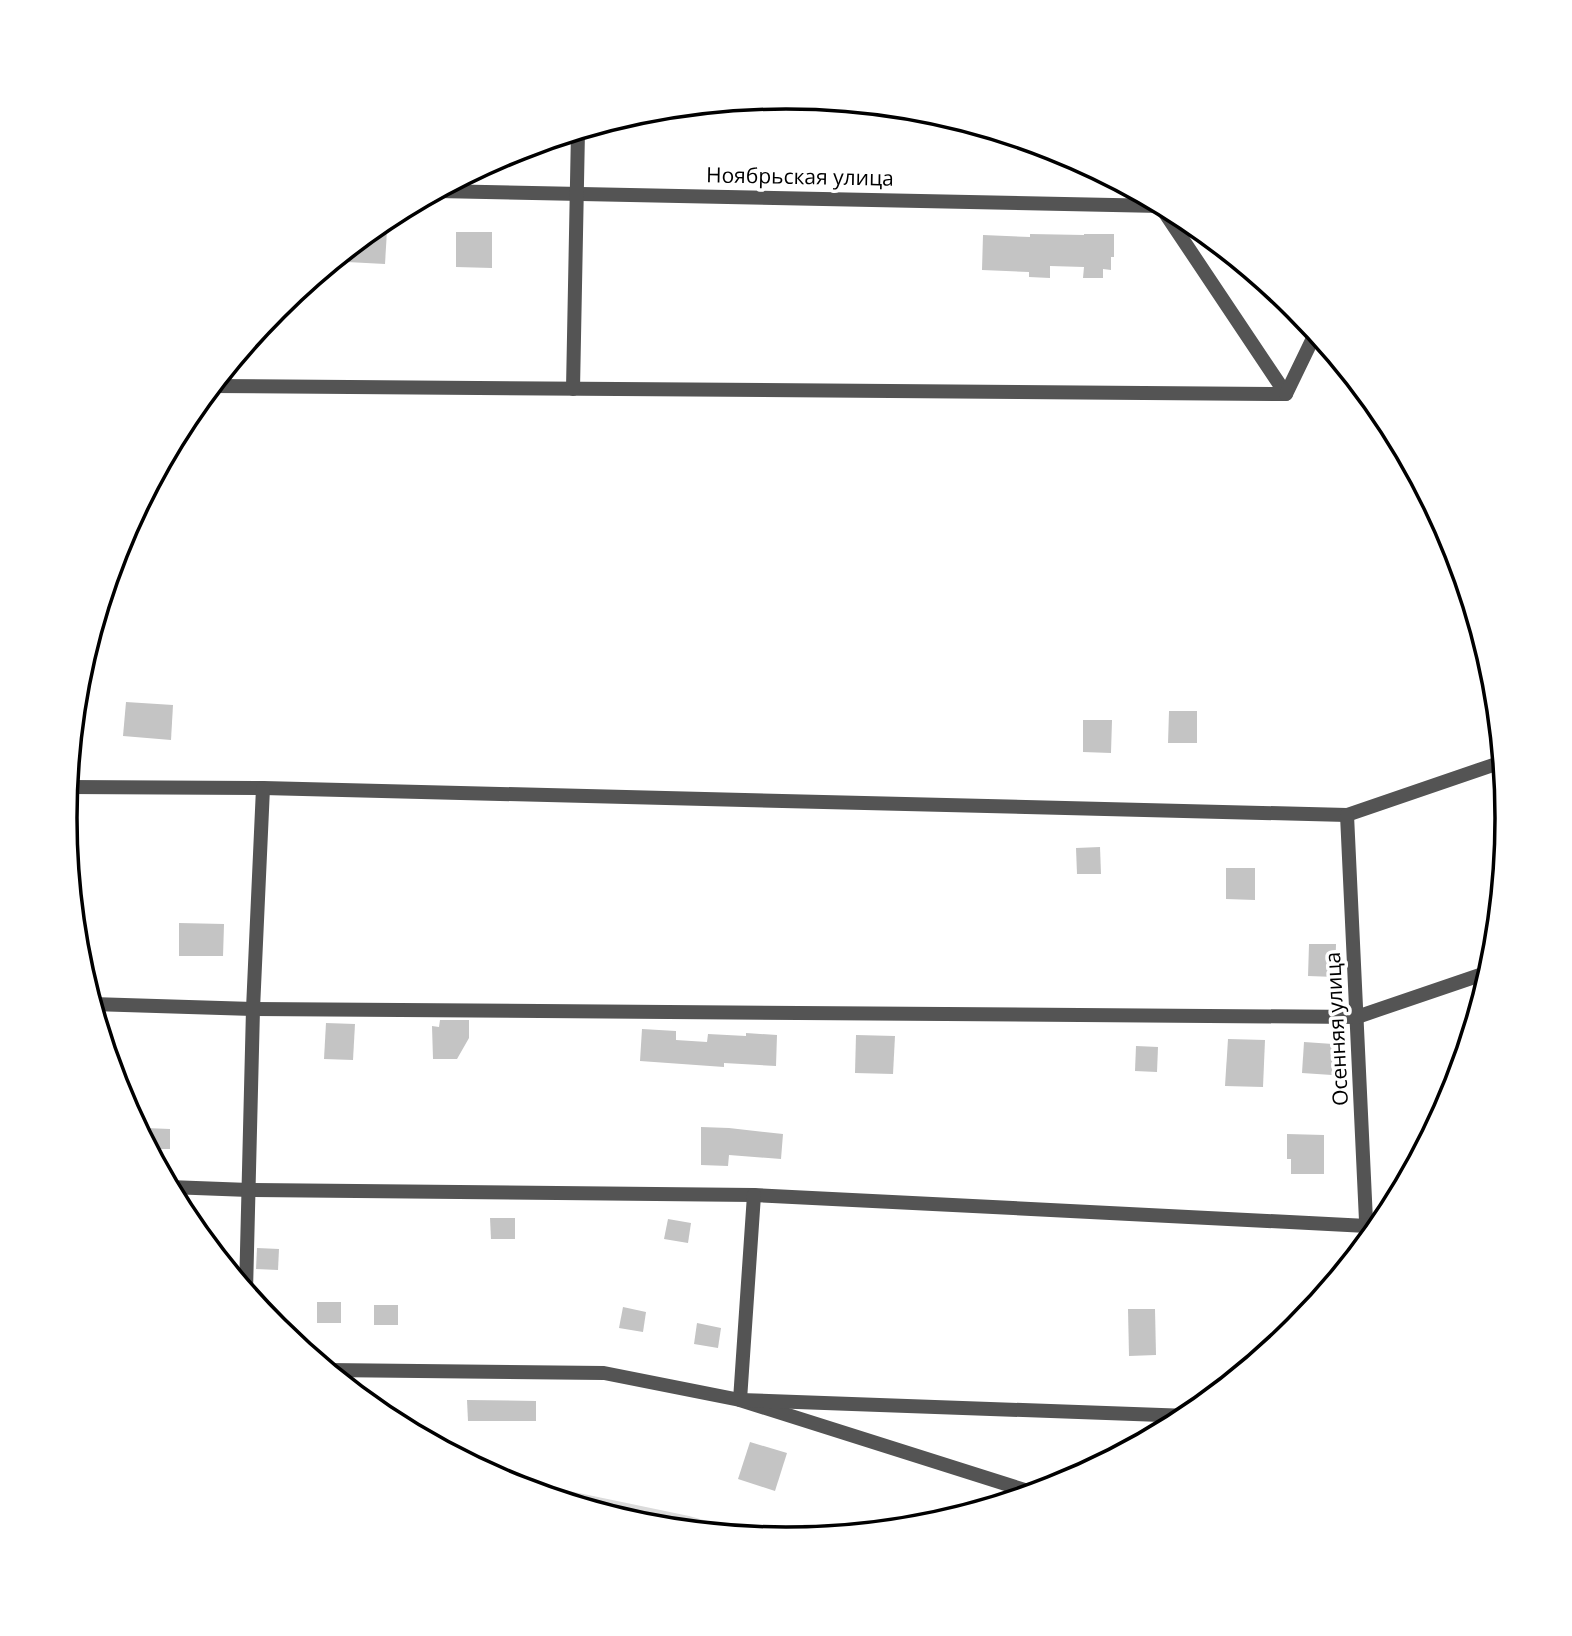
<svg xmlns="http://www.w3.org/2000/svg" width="1572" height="1636" viewBox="0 0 1572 1636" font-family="'Open Sans',sans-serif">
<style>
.green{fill:#dbdbdb}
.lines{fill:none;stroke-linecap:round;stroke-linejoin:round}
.stream{stroke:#a2a2a2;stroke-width:5}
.building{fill:#c4c4c4}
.minor{stroke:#545454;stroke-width:14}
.labels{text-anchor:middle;stroke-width:7;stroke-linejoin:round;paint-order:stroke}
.street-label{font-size:21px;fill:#000;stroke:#fff}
.rim{fill:none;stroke:#000;stroke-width:3.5}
</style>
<rect width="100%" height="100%" fill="#fff"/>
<!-- green -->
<polygon class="green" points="493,1475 689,1516 770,1538 645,1525 510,1484"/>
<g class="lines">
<!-- stream -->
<polyline class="stream" points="642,1525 648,1526"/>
</g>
<!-- building -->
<g class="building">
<polygon points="372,229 387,230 385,264 347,262 348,249"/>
<polygon points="456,232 492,232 492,268 456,267"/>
<polygon points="1030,234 1084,235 1084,234 1114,234 1114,257 1111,257 1111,270 1103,269 1103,278 1083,278 1084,267 1050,266 1050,278 1029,277 1029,272 982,270 983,235 1030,237"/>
<polygon points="126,702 173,705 171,740 123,736"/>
<polygon points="1169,711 1197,711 1197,743 1168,743"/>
<polygon points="1083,720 1112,720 1111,753 1083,752"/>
<polygon points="1100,847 1101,874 1077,874 1076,848"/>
<polygon points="1226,868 1255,868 1255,900 1226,899"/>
<polygon points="179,923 224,924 223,956 179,956"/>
<polygon points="1309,944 1336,944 1335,977 1308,976"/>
<polygon points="440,1020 469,1020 469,1038 457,1059 433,1059 432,1026 439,1027"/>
<polygon points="326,1023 355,1024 353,1060 324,1059"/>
<polygon points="642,1029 676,1031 676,1040 707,1042 708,1034 746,1036 746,1033 777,1035 776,1066 724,1063 724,1067 640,1061"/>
<polygon points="856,1035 895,1036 893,1074 855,1073"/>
<polygon points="1228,1039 1265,1040 1263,1087 1225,1086"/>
<polygon points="1304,1042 1333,1044 1332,1075 1302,1073"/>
<polygon points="1136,1046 1158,1047 1157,1072 1135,1071"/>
<polygon points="701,1127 729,1128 783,1134 781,1159 729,1155 728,1166 701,1165"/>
<polygon points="146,1128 170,1129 170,1149 149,1149 146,1143"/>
<polygon points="1287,1134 1324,1135 1324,1174 1291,1174 1291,1159 1287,1159"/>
<polygon points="490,1218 515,1218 515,1239 491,1239"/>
<polygon points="668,1219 691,1223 688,1243 664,1239"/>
<polygon points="257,1248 279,1249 278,1270 256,1269"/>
<rect x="317" y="1302" width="24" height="21"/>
<rect x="374" y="1305" width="24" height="20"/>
<polygon points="623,1307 646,1312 643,1332 619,1328"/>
<polygon points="1128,1309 1155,1309 1156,1355 1129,1356"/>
<polygon points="697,1323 721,1328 718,1348 694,1344"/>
<polygon points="467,1400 536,1401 536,1421 468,1421"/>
<polygon points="750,1442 787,1453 775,1491 738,1479"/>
</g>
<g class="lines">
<!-- minor -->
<g class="minor">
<polyline points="437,191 1161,206 1162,205"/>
<polyline points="212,386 1286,394 1159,204"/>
<polyline points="573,389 578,131"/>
<polyline points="1286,394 1316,332"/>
<polyline points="68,787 263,788 1347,815 1502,762"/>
<polyline points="1347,815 1367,1242"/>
<polyline points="92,1004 253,1009 1357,1017 1489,972"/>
<polyline points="169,1187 249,1190 754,1195 1367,1226 1386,1218"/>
<polyline points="754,1195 740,1400 1034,1493"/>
<polyline points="246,1291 253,1009 263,788"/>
<polyline points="327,1370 604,1373 740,1400 1189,1416"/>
</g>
</g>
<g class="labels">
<!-- street labels -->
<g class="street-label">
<text transform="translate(800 177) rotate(1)" y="7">Ноябрьская улица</text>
<text transform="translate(1337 1029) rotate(-93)" y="7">Осенняя улица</text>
</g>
</g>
<!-- crop -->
<path d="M0 0H1572V1636H0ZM77 818a709 709 0 1 1 1418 0a709 709 0 1 1-1418 0Z" fill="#fff" fill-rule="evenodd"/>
<path class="rim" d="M77 818a709 709 0 1 1 1418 0a709 709 0 1 1-1418 0Z"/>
</svg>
